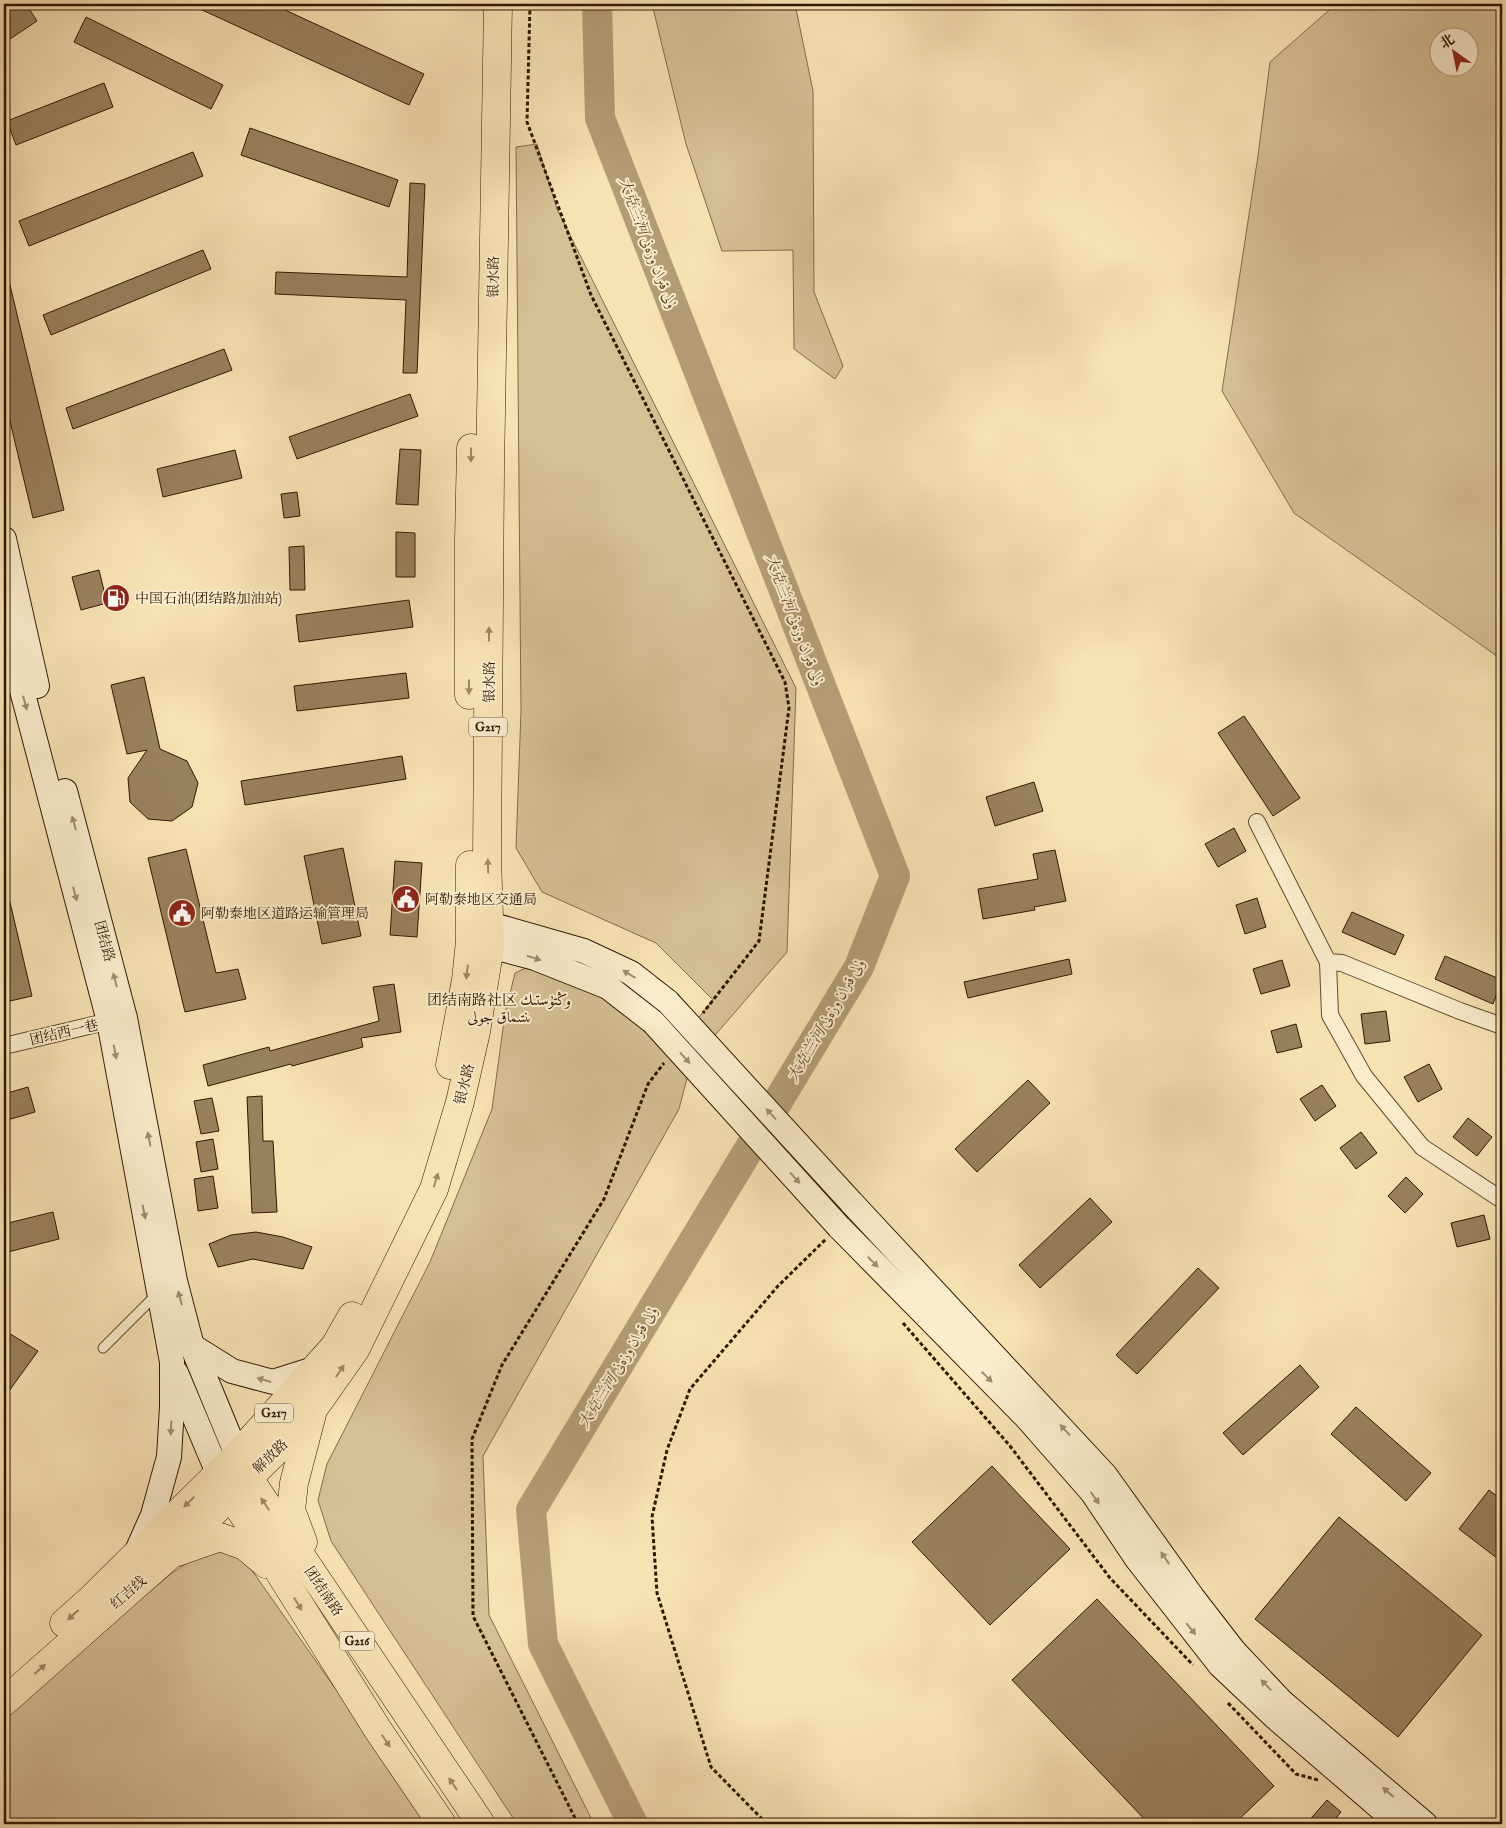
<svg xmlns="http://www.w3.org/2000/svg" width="1506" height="1828" viewBox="0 0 1506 1828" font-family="'IM FELL English',Amiri,'Noto Serif SC',serif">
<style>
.green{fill:#d5bf94;stroke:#836b4a;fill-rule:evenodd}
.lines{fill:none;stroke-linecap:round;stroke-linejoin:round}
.river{stroke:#b49d75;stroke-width:30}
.building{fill:#98815d;stroke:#311700}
.lane-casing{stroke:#624a2c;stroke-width:11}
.street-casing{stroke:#624a2c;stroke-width:18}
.secondary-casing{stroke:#311700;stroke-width:26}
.highway-casing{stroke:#311700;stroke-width:29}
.path{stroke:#311700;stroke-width:3;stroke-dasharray:4 2.5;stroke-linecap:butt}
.lane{stroke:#faeccd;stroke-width:9}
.street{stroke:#faeccd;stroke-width:16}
.secondary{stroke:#faeccd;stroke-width:24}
.highway{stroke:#f7e2b2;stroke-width:28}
.secondary-bridge-casing{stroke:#311700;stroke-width:26;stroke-linecap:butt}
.secondary-bridge{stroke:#faeccd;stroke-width:24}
.oneway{fill:#9e8762}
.oneway2{fill:#a08c71}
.labels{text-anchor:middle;stroke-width:4;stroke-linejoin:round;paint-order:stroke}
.shield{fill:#faeccd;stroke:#6d573e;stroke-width:1}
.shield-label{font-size:12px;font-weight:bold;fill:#311700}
.street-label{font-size:14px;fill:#311700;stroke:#faeccd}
.poi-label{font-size:14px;fill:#311700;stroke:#faeccd;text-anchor:start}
.water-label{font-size:15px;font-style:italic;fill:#654d2f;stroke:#faeccd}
.neighbourhood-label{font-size:15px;fill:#311700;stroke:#faeccd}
</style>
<rect width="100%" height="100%" fill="#f7e2b2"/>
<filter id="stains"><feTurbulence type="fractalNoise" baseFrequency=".004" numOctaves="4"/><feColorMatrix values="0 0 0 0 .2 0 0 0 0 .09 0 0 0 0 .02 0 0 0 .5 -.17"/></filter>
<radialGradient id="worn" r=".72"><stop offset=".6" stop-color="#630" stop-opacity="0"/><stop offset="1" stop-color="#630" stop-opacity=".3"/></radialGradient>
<!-- green -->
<g class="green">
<polygon points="652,4 795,4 813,91 814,292 843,366 835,379 794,349 793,250 722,251 686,144"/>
<path d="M1336,4H1502V663L1494,654L1294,513L1222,391L1258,156L1270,62ZM1438,38H1468V68H1438Z"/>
<polygon points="537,144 557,209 796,688 787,952 691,1063 679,1109 483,1456 489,1615 594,1824 517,1824 331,1541 318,1500 327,1464 430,1262 492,1109 505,1014 515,973 530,966 607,998 670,1052 713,1000 656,943 542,892 516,848 521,711 516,147"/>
<polygon points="236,1548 431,1824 4,1824 4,1715 172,1573 204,1552"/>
</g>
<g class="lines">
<!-- river -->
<polyline class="river" points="597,4 600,118 895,876 859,967 531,1510 543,1644 633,1824"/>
</g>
<!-- building -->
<g class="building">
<polygon points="18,4 26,4 37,21 4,43 4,13"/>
<polygon points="189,4 272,4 424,74 409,105"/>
<polygon points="86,17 223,85 211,109 74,42"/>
<polygon points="104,83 113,107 16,145 7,121"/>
<polygon points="250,128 398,180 389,207 241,155"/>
<polygon points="193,152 203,176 29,246 19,221"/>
<polygon points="410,183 425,184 417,373 403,373 406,300 275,294 276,272 407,277"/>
<polygon points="203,250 211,269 51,335 43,315"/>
<polygon points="9,281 64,510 33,518 4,396 4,282"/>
<polygon points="224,349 232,370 73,429 66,408"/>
<polygon points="410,394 418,416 297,459 289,437"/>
<polygon points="400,449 421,450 418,505 396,504"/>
<polygon points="235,450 242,478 163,497 157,469"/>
<polygon points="297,492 300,516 284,518 281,494"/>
<polygon points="396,532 415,533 415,577 396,577"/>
<polygon points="304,546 305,590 290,590 289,547"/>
<polygon points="99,570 107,603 81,610 72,577"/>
<polygon points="409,600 413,627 299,642 296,615"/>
<polygon points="406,673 409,698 297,711 294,686"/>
<polygon points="144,677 160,749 187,761 198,783 192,807 172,821 148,819 130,802 128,778 147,750 127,754 111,685"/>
<polygon points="1244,716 1300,798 1273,816 1218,733"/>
<polygon points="402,756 406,779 245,805 241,781"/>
<polygon points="1034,782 1043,811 995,826 986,797"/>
<polygon points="1234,828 1246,851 1218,867 1205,844"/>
<polygon points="343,848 361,936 322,944 304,856"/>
<polygon points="186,849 216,973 238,969 246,999 185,1012 148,858"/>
<polygon points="1055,850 1066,901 1034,907 1035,910 983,919 978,889 1038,879 1033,854"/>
<polygon points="395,861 422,863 417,937 390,935"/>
<polygon points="4,898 9,898 32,996 10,1001 4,973"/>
<polygon points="1257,898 1266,927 1245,934 1236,905"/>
<polygon points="1352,912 1404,935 1395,955 1342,932"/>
<polygon points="1445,956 1502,980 1493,1004 1435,979"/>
<polygon points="1069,959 1072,974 968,998 964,982"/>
<polygon points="1282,960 1290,986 1261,994 1253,969"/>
<polygon points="394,984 401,1032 361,1038 363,1047 292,1066 291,1064 208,1086 203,1065 269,1047 270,1051 379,1021 373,987"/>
<polygon points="1386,1011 1390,1041 1365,1044 1361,1014"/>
<polygon points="1296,1024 1302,1047 1277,1053 1271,1031"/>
<polygon points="1429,1064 1442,1089 1418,1102 1404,1077"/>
<polygon points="1028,1080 1050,1103 977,1172 955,1149"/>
<polygon points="1322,1085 1336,1106 1315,1121 1300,1099"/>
<polygon points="28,1087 35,1112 4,1121 4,1094"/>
<polygon points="262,1096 263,1141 273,1141 277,1212 252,1213 247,1097"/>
<polygon points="212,1098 219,1131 201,1134 194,1101"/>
<polygon points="1468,1118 1492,1137 1477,1156 1453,1137"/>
<polygon points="1361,1132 1377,1153 1356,1169 1340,1148"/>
<polygon points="213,1139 218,1169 201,1172 196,1142"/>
<polygon points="213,1176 218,1208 198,1211 194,1179"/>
<polygon points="1406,1177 1423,1194 1405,1213 1388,1196"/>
<polygon points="1090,1198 1112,1222 1040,1288 1019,1265"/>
<polygon points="53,1212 59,1239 4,1253 4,1224"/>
<polygon points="1484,1215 1490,1239 1457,1247 1451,1223"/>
<polygon points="256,1232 283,1237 312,1247 303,1269 253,1259 218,1267 209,1244 231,1235"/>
<polygon points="1198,1268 1219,1288 1137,1374 1116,1355"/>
<polygon points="4,1330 38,1351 4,1398"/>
<polygon points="1300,1365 1319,1387 1243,1455 1223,1433"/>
<polygon points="1356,1407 1431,1473 1406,1501 1331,1434"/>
<polygon points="992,1466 1070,1549 990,1625 912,1542"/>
<polygon points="1489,1490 1502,1500 1502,1562 1459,1529"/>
<polygon points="1339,1517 1482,1635 1398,1737 1255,1619"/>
<polygon points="1097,1599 1274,1786 1234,1824 1149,1824 1012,1680"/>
<polygon points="1327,1800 1341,1812 1331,1824 1306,1824"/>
</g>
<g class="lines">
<!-- lane casing -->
<g class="lane-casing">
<polyline id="lane" points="103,1348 156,1295"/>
</g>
<!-- street casing -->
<g class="street-casing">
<g id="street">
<polyline points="1257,822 1328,962 1342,963 1460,1011 1502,1026"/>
<polyline points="1328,962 1330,1015 1364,1076 1422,1147 1502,1200"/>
<polyline points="4,1046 118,1019"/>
</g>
</g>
<!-- secondary casing -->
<g class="secondary-casing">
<g id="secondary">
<polyline points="4,539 37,686"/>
<polyline points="4,622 109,1021 172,1362 172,1407 169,1457 153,1515 137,1551"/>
<polyline points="65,791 125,1018 175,1281 192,1346 237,1455"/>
<polyline points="472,919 584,951 631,973 668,1002"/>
<polyline points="472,941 535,958 608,987 653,1022"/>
<polyline points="851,1202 1105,1475 1193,1598 1234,1651 1282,1702 1425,1824"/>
<polyline points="839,1227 1027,1418 1092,1492 1137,1559 1220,1665 1276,1718 1399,1824"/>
<polyline points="192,1346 232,1371 273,1382 311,1370"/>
<polyline points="176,1373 218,1473"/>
</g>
</g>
<!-- highway casing -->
<g class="highway-casing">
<g id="highway">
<polyline points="469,695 469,539 471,448"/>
<polyline points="450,1065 466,980 470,941 470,865"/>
<polyline points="240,1461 248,1477 481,1824"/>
<polyline points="221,1479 378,1730 442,1824"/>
<polyline points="303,1542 291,1510 294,1483 312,1414"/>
<polyline points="177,1552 220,1537 245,1546 266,1564"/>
<polyline points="64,1623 91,1599 237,1455 335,1346 352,1316"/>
<polyline points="4,1702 171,1554 282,1445 312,1411 355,1350 434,1189 460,1102 476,1032 490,946 487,858 490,473 498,4"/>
</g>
</g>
<!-- path -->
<g class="path">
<polyline points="530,4 527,122 591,295 785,682 789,708 759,941 703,1013"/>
<polyline points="903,1323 1010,1446 1110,1578 1193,1665"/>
<polyline points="1228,1703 1296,1774 1318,1780"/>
<polyline points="578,1824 473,1616 472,1439 502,1365 604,1199 648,1084 664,1063"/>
<polyline points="767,1824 711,1767 657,1593 652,1517 667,1450 690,1389 778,1286 826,1239"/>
</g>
<!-- lane -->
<use href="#lane" class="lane"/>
<!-- street -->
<use href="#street" class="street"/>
<!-- secondary -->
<use href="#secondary" class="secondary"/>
<!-- highway -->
<use href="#highway" class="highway"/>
<!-- secondary-bridge casing -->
<g class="secondary-bridge-casing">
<g id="secondary-bridge">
<polyline points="668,1002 851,1202"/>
<polyline points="653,1022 839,1227"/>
</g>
</g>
<!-- secondary-bridge -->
<use href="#secondary-bridge" class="secondary-bridge"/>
</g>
<!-- one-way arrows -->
<defs><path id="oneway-solid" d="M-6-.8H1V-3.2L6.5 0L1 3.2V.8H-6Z" transform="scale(1.25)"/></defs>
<g class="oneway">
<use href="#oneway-solid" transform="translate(471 455) rotate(91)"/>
<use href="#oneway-solid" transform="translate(489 634) rotate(-90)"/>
<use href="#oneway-solid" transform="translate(469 687) rotate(90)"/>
<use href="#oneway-solid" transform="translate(488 866) rotate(-92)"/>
<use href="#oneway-solid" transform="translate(467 972) rotate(97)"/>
<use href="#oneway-solid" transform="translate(436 1180) rotate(-73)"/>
<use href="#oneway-solid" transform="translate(340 1371) rotate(-56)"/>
<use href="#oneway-solid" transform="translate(189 1502) rotate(135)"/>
<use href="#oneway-solid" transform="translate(265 1504) rotate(-124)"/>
<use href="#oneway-solid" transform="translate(298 1604) rotate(58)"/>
<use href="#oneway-solid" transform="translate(73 1615) rotate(138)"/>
<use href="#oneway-solid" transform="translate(40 1669) rotate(-41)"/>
<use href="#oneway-solid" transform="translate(386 1741) rotate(56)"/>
<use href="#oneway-solid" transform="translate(453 1784) rotate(-124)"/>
</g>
<g class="oneway2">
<use href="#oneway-solid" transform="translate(25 703) rotate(75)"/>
<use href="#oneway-solid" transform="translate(74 823) rotate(-105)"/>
<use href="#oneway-solid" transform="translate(75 894) rotate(75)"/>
<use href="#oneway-solid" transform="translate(534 958) rotate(18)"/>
<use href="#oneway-solid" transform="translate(629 974) rotate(-149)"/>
<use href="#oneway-solid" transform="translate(115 980) rotate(-105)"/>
<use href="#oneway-solid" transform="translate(115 1052) rotate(79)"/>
<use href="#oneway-solid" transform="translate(685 1058) rotate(48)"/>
<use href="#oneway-solid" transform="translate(771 1114) rotate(-132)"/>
<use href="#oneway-solid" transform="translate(149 1139) rotate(-101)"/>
<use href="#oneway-solid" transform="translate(795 1178) rotate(48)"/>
<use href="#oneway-solid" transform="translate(144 1212) rotate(79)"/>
<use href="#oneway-solid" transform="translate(873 1262) rotate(45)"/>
<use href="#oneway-solid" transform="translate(180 1298) rotate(-105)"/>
<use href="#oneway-solid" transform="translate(987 1377) rotate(45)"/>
<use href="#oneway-solid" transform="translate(264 1380) rotate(-164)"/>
<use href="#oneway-solid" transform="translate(171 1428) rotate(93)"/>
<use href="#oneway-solid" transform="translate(1065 1430) rotate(-133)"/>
<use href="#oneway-solid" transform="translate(1095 1498) rotate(55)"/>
<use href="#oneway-solid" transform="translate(1165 1558) rotate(-125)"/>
<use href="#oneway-solid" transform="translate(1191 1629) rotate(51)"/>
<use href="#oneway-solid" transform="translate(1266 1685) rotate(-134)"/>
<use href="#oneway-solid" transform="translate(1388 1792) rotate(-139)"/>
</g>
<!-- icons -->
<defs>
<g id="fuel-disc" transform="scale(1.4375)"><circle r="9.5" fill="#8f2418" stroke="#faeccd"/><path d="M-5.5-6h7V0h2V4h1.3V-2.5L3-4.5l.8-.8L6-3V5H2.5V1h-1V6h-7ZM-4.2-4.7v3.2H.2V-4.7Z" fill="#fff"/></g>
<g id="civic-disc" transform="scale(1.4375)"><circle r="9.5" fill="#8f2418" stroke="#faeccd"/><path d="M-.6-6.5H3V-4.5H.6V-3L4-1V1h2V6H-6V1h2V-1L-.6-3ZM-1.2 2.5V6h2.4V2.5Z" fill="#fff"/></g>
</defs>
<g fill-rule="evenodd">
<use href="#fuel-disc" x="116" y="598"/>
<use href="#civic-disc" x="406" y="899"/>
<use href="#civic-disc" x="182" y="913"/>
</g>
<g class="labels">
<!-- shield labels -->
<g class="shield">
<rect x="469" y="717.5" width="38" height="19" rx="4"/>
<rect x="255" y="1403.5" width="38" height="19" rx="4"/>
<rect x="339.5" y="1631.5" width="35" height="19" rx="4"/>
</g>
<g class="shield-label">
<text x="488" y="731">G217</text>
<text x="274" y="1417">G217</text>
<text x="357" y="1645">G216</text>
</g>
<!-- street labels -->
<g class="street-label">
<text transform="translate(493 277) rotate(-89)" y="5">银水路</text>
<text transform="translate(489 682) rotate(-90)" y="5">银水路</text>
<text transform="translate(105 941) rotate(75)" y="5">团结路</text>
<text transform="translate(64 1032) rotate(-13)" y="5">团结西一巷</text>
<text transform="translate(464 1084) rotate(-76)" y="5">银水路</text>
<text transform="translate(270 1456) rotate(-44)" y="5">解放路</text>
<text transform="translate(324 1591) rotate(56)" y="5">团结南路</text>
<text transform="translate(128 1592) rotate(-41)" y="5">红吉线</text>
</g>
<!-- poi labels -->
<g class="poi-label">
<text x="135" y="603">中国石油(团结路加油站)</text>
<text x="425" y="904">阿勒泰地区交通局</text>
<text x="201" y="918">阿勒泰地区道路运输管理局</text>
</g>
<!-- water labels -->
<g class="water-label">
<text transform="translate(648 243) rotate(69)" y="5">大克兰河 ۇلى قىران وزەنى</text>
<text transform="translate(795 620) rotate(69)" y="5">大克兰河 ۇلى قىران وزەنى</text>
<text transform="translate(826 1020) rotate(-60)" y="5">大克兰河 ۇلى قىران وزەنى</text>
<text transform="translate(618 1367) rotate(-59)" y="5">大克兰河 ۇلى قىران وزەنى</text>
</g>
<!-- neighbourhood labels -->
<g class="neighbourhood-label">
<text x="499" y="1005">团结南路社区 وڭتۇستىك<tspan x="499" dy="17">ىنتىماق جولى</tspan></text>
</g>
</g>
<!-- margin -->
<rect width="1506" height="1828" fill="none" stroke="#f7e2b2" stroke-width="20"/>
<rect x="5" y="5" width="1496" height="1818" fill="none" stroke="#311700" stroke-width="2.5"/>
<rect x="10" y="10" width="1486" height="1808" fill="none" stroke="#311700"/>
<!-- north arrow -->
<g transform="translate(1454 52) rotate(327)"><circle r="24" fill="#faeccd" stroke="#aa977b"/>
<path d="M0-4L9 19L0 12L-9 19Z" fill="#8f2418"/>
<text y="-8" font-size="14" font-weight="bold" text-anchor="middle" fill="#311700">北</text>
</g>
<rect width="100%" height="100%" filter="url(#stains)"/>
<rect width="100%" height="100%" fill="url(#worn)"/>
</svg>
